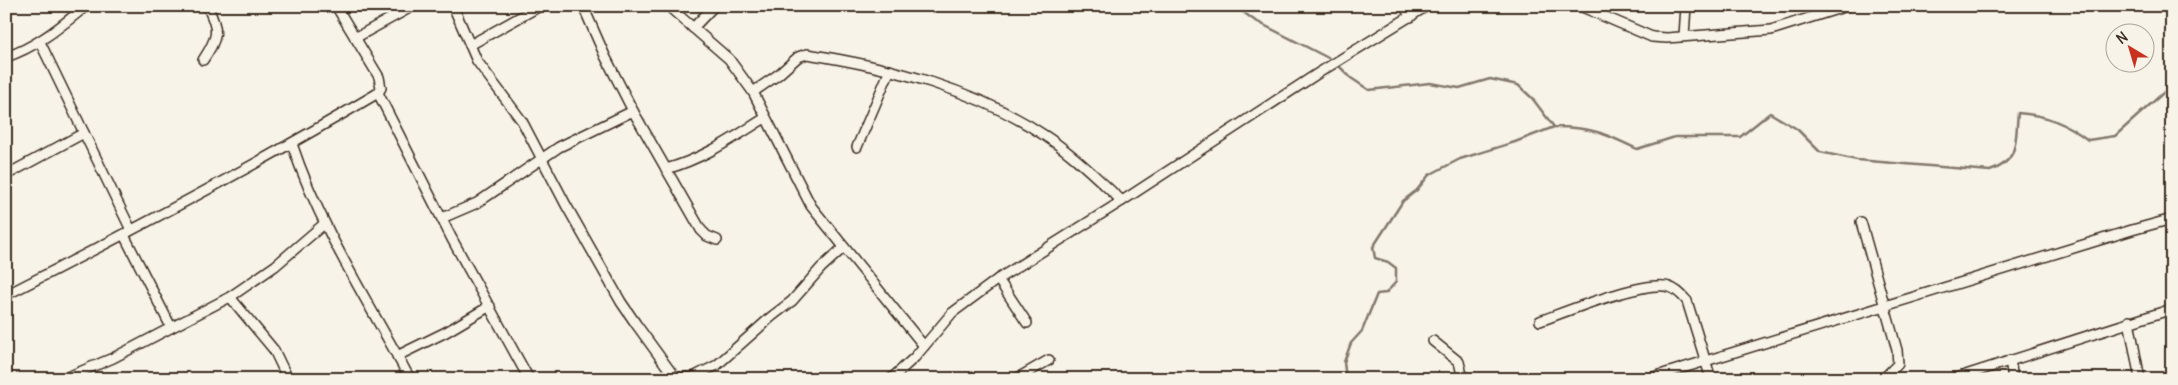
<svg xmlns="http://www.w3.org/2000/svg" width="2178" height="385" viewBox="0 0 2178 385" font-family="Delius,sans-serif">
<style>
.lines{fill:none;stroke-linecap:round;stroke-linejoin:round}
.stream{stroke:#84786c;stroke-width:2.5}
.minor-casing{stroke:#3b2a1e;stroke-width:12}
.minor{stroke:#f7f3e8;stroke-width:9}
</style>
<rect width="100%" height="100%" fill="#f7f3e8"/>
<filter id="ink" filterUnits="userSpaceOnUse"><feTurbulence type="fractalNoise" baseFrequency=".02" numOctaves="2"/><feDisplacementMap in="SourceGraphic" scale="10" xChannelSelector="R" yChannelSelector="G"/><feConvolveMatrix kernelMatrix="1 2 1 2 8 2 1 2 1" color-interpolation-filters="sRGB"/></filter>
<g filter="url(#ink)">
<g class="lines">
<!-- stream -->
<g class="stream">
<polyline points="1235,6 1254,20 1334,61"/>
<path d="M1338,65L1351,78L1369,90L1430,83L1459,88L1490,79L1518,85L1532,98L1554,127C1591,127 1604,133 1637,149L1675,137H1740L1770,113L1797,129L1820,152L1857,160L1990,171C2020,161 2015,140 2018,113C2045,115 2066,123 2088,140L2115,136L2172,85"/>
<polyline points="1346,379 1344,362 1351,343 1362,331 1377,294 1386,293 1396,282 1396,268 1388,262 1375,258 1373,247 1403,201 1417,190 1429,175 1460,159 1515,142 1554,127"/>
</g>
<!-- minor casing -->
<g class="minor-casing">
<g id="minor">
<polyline points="453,6 477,61 522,121 566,205 621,302 636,324 676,379"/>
<polyline points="583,6 605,56 633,111"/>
<path d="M668,6L729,59L753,92L779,74L798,57L807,54C890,67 976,89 1047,137C1074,155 1098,179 1122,201"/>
<polyline points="1404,6 1411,17"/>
<polyline points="1580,6 1652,37 1667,38 1771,30 1847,6"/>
<polyline points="693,28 714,6"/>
<polyline points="1684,36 1686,6"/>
<polyline points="355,38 413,6"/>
<polyline points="40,42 131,230"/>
<polyline points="470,45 540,6"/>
<path d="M6,57C37,47 61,26 86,6"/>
<path d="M203,60C218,37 220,31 207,6"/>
<polyline points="753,92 811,206 924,346"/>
<polyline points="378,93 452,239 529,379"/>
<path d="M292,144C320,228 368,301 410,379"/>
<polyline points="857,147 890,70"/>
<path d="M666,169C703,159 733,138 765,118"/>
<polyline points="6,175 84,133"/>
<polyline points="442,218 477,203 559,147 633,111 701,230 707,236 717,240"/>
<polyline points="1861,222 1897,350 1898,364 1886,376 1880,379"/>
<polyline points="124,235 171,327"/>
<polyline points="998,279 1122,201 1320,72 1427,6"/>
<path d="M6,295C132,231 257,165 378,93L381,88L379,77L336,6"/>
<polyline points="230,297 274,350 286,375 280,379"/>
<path d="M1540,321C1565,312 1647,279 1669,287C1676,289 1682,295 1687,301L1711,379"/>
<polyline points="2129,321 2140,379"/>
<polyline points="1433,341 1459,362 1463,379"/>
<polyline points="397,356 446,332 490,306"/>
<polyline points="2010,360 2013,379"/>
<polyline points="676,378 693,377 717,365 771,317 792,301 821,268 844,247"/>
<polyline points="63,379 113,358 230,297 275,266 324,224"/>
<polyline points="891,379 915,357 952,313 998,279 1027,323"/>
<polyline points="1016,379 1049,360"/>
<polyline points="1647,379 2132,230 2172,219"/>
<polyline points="1953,379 2172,309"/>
</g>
</g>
<!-- minor -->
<use href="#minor" class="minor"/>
</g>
</g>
<!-- margin -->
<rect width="2178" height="385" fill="none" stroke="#f7f3e8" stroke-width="25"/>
<rect x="12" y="12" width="2153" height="360" fill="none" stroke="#3b2a1e" stroke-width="2" filter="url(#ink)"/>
<!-- north arrow -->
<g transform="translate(2130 48) rotate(322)"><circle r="24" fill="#f7f3e8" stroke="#aca397"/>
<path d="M0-4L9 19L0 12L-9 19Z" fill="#c8321e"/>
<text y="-8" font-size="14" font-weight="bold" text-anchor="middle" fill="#3b2a1e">N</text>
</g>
</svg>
